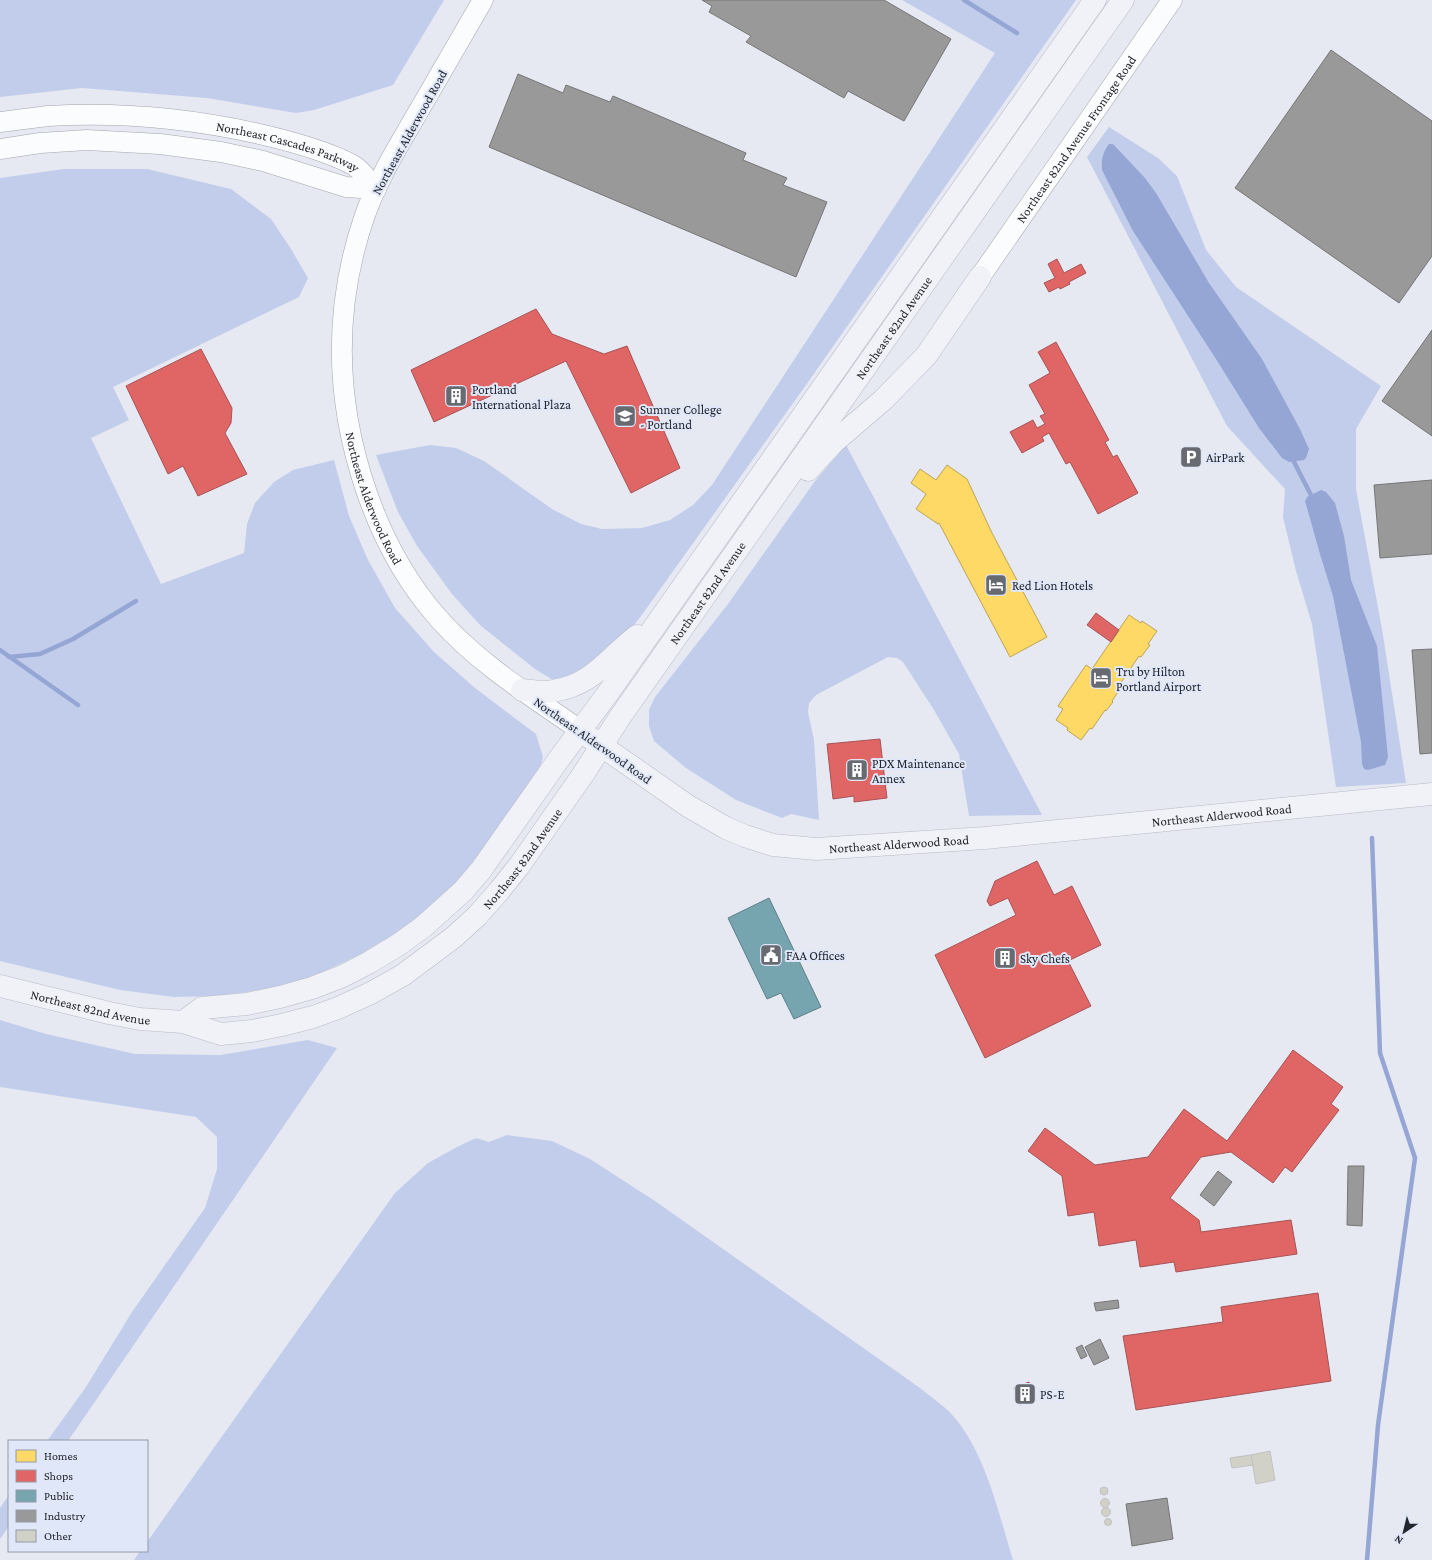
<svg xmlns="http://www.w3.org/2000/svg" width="1432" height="1560" viewBox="0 0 1432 1560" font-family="'Crimson Pro',serif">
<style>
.green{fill:#c2cdeb}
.water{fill:#95a6d5}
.homes{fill:#ffd966;stroke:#bda355}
.shops{fill:#e06666;stroke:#a75355}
.public{fill:#76a5af;stroke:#5d7f88}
.industry{fill:#999;stroke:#767678}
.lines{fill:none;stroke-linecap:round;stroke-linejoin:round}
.stream{stroke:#95a6d5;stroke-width:4.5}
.building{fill:#d2d1c7;stroke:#c0c1c2}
.minor-casing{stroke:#a3a5ac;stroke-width:21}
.major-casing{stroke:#b7bbc6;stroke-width:23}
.minor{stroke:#fbfcfd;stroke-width:20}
.major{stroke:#f0f2f7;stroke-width:22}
.labels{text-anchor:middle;stroke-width:4;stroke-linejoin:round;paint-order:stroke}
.street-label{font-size:13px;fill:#23262c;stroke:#e0e7f8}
.poi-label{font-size:13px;fill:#23262c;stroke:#e0e7f8;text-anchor:start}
</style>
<rect width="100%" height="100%" fill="#e6e9f2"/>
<!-- green -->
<g class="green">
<polygon points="0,0 444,0 393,85 314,110 296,113 207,98 82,88 0,97"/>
<polygon points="902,0 1076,0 806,385 641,616 621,642 579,676 553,680 535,669 481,626 452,594 417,546 398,512 376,455 430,445 456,448 484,461 552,509 581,524 602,529 642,528 670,520 693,505 712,485 995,53"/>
<polygon points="1109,127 1158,158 1177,176 1206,250 1236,287 1381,386 1356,429 1356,489 1382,629 1406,783 1336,787 1312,624 1296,571 1283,517 1285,489 1227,426 1087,157"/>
<polygon points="64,169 147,169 231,189 271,219 291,249 308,278 299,297 113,387 129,420 91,438 161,584 244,553 247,524 255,503 274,482 293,470 334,460 349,516 368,560 395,608 434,652 475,688 536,734 543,757 540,767 533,781 460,879 433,907 401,930 361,954 308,979 269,989 218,996 174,997 120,990 0,961 0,178"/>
<polygon points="846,445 1042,815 969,816 959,754 934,710 903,662 897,658 888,657 816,695 809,703 808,712 814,740 819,820 791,814 782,818 736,800 686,768 654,741 649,726 649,710 655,697 728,604 815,481"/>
<polygon points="0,1020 46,1034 135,1054 221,1055 308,1040 337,1048 68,1441 47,1441 86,1387 132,1312 205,1208 217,1169 217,1137 196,1117 0,1087"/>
<path d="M507,1135L552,1141L590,1159L655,1201L920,1388C932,1398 946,1407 955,1418C986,1455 999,1515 1013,1560H134L140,1551H147V1542L395,1193L428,1163L457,1147L476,1138L489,1142Z"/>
<polygon points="9,1495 9,1526 0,1539 0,1508"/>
</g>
<!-- water -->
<g class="water">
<path d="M1109,144H1113L1145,178L1156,193L1209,283L1262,359L1300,429L1309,449L1306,458L1304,460L1289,462L1282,458L1259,428L1216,359L1133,231L1102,170C1101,160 1103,152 1109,144Z"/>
<polygon points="1321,490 1326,492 1335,503 1344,536 1351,580 1377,646 1388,757 1385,765 1368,770 1364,769 1362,764 1361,742 1333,596 1320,554 1305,501 1307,497"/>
</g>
<!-- homes -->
<g class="homes">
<polygon points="947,465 967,479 992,533 1047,637 1010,657 939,523 938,524 916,509 926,494 911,483 920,469 936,480"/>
<polygon points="1129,615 1141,623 1142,621 1157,631 1148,644 1150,645 1141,657 1139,656 1118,687 1120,689 1112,701 1113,702 1106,711 1105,710 1092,729 1090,728 1081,740 1067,730 1068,728 1056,720 1063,709 1058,706 1086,665 1092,669"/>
</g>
<!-- shops -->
<g class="shops">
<polygon points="1057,259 1064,273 1081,264 1086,273 1069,282 1070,284 1060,289 1059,287 1049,292 1044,283 1055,278 1048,264"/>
<polygon points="536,309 552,334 604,354 627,346 680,468 631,493 566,361 434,422 411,370"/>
<polygon points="1056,342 1109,440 1105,442 1113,457 1117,455 1138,493 1098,514 1070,462 1066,464 1049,433 1042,437 1044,441 1022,453 1010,432 1033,420 1037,428 1045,424 1040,416 1045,414 1029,385 1050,373 1038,352"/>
<polygon points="201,349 232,408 231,423 225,433 247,474 198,496 183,466 168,474 126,386"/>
<polygon points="1096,613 1119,630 1111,642 1087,625"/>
<polygon points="880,739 887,798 854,802 854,796 833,799 827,744"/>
<polygon points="1037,861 1054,895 1072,886 1101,945 1068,961 1091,1006 985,1058 935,955 1016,915 1008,898 990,906 987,901 995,881"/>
<polygon points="1293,1050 1343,1087 1331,1104 1339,1110 1292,1172 1285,1167 1273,1183 1231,1152 1201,1157 1170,1198 1199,1220 1201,1232 1291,1220 1297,1254 1176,1272 1174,1262 1140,1267 1136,1240 1099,1246 1094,1212 1068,1216 1062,1176 1028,1151 1045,1128 1095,1165 1148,1157 1184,1109 1227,1141"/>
<polygon points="1318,1293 1331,1381 1136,1410 1123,1336 1223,1322 1221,1307"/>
<polygon points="1029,1382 1035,1400 1020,1405 1014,1388"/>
</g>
<!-- public -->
<polygon class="public" points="769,898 821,1007 794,1019 781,993 767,999 728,918"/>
<!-- industry -->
<g class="industry">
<polygon points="702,0 884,0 951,39 904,121 848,91 844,98 746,42 751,36 709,12 712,6"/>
<polygon points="1331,50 1432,121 1432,256 1399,303 1235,188"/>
<polygon points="518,74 563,93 566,85 610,102 613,96 746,153 743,160 787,178 783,185 827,202 796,277 489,147"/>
<polygon points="1432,330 1432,436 1382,401"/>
<polygon points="1432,480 1432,554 1380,558 1374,485"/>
<polygon points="1432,649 1432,753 1420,754 1412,650"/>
<polygon points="1348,1166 1364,1166 1362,1226 1347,1225"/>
<polygon points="1218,1171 1232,1182 1214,1206 1200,1195"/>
<polygon points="1118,1300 1119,1308 1096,1311 1094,1303"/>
<polygon points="1100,1339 1109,1358 1094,1365 1085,1347"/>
<polygon points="1082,1345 1087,1356 1081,1359 1076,1348"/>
<polygon points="1167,1498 1173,1539 1132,1546 1126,1504"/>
</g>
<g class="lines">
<!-- stream -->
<g class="stream">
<polyline points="964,0 1017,33"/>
<polyline points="1292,458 1313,499"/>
<polyline points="0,650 78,705"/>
<polyline points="9,657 40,654 73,639 136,601"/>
<polyline points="1367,1560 1378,1425 1415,1158 1380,1053 1372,838"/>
</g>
</g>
<!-- building -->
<g class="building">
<polygon points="1270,1451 1275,1480 1256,1484 1251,1455"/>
<polygon points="1251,1455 1253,1465 1232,1468 1230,1458"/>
<circle cx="1104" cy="1491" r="4"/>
<circle cx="1105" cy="1503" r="4.5"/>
<circle cx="1106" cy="1512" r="4.5"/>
<circle cx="1108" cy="1522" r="3.5"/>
</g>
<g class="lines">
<!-- minor casing -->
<g class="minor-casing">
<g id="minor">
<path id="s1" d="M483,0C460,40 437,80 414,119C396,150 377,181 365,215C333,307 335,401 367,493C383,539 406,582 439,619C479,664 531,696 580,730"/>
<path id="s2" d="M0,122C16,120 32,118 48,116C118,112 187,118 255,133C286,140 325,150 353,165C362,170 369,182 376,189"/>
<polyline points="0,149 40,143 87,140 160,144 221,152 263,161 346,187 376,189"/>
<path id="s3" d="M980,277L1172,0"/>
</g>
</g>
<!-- major casing -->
<g class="major-casing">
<g id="major">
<polyline points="808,470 834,442 883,400 926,356 980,277"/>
<path d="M522,690C532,691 543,693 553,691C593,685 607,659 637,636"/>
<path id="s4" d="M589,737L688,806L726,828L745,836L773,845L816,849L985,838L1432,794"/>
<path id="s5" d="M0,986L109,1013L140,1019L183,1022L221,1034L252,1031L282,1025L313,1017L338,1008L371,993L403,975L454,937L477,916L499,891L519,866L582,776L620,717L1123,0"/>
<polyline points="183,1022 202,1008 247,1004 280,997 312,988 343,976 370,962 398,945 423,927 463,891 481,870 559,759 608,693 1095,0"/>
</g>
</g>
<!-- minor -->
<use href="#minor" class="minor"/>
<!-- major -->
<use href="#major" class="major"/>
</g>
<!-- icons -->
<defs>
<g id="building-square" transform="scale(1.15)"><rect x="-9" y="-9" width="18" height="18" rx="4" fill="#676a71" stroke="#e0e7f8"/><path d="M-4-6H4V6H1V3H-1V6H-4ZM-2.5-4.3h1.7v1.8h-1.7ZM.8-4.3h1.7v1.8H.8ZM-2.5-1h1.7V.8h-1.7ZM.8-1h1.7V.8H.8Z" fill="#fff"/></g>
<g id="university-square" transform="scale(1.15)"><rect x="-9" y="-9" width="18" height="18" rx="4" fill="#676a71" stroke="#e0e7f8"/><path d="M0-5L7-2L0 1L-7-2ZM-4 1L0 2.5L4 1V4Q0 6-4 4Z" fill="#fff"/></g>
<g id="parking-square" transform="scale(1.15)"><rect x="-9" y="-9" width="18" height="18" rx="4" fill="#676a71" stroke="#e0e7f8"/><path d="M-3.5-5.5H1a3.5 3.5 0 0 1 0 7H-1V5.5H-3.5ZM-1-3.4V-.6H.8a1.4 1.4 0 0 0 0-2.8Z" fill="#fff"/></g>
<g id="hotel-square" transform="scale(1.15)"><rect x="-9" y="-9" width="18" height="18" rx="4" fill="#676a71" stroke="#e0e7f8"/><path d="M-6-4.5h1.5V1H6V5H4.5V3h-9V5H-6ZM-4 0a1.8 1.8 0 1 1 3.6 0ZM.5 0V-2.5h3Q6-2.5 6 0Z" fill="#fff"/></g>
<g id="civic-square" transform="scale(1.15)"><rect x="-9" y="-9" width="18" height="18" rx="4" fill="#676a71" stroke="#e0e7f8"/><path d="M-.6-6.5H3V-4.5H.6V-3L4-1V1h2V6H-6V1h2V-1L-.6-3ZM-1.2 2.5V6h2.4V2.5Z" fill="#fff"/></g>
</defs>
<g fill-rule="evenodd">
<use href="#building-square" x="456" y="396"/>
<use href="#university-square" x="625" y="416"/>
<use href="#parking-square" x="1191" y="457"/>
<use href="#hotel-square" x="996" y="585"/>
<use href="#hotel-square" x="1101" y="678"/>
<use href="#building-square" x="857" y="770"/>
<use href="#civic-square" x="771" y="955"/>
<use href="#building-square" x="1005" y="958"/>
<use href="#building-square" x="1025" y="1394"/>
</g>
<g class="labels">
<!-- street labels -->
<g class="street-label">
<text transform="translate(409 132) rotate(-61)" y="5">Northeast Alderwood Road</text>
<text dy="5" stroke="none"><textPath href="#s3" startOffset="168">Northeast 82nd Avenue Frontage Road</textPath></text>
<text dy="5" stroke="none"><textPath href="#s2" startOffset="292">Northeast Cascades Parkway</textPath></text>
<text dy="5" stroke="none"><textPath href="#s5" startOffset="1236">Northeast 82nd Avenue</textPath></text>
<text dy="5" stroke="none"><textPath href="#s1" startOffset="536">Northeast Alderwood Road</textPath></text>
<text dy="5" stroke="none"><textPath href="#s5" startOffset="912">Northeast 82nd Avenue</textPath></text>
<text transform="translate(593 740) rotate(35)" y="5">Northeast Alderwood Road</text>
<text dy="5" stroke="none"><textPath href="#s4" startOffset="665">Northeast Alderwood Road</textPath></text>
<text dy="5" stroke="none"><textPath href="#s4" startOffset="341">Northeast Alderwood Road</textPath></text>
<text dy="5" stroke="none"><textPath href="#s5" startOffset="588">Northeast 82nd Avenue</textPath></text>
<text dy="5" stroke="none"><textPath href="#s5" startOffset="93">Northeast 82nd Avenue</textPath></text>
</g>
<!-- poi labels -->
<g class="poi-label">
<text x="472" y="394">Portland<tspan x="472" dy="15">International Plaza</tspan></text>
<text x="640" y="414">Sumner College<tspan x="640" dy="15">- Portland</tspan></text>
<text x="1206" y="462">AirPark</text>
<text x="1012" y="590">Red Lion Hotels</text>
<text x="1116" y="676">Tru by Hilton<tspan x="1116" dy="15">Portland Airport</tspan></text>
<text x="872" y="768">PDX Maintenance<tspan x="872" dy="15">Annex</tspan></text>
<text x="786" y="960">FAA Offices</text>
<text x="1020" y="963">Sky Chefs</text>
<text x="1040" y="1399">PS-E</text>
</g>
</g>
<!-- legend -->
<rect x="8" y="1440" width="140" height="112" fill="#e0e7f8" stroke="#949aa6"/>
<rect x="16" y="1450" width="20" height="12" fill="#ffd966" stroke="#949aa6"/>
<text x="44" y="1460" font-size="12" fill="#23262c">Homes</text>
<rect x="16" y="1470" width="20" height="12" fill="#e06666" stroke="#949aa6"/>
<text x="44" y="1480" font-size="12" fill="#23262c">Shops</text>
<rect x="16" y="1490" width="20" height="12" fill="#76a5af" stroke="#949aa6"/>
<text x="44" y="1500" font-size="12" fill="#23262c">Public</text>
<rect x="16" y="1510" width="20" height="12" fill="#999999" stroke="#949aa6"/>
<text x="44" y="1520" font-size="12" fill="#23262c">Industry</text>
<rect x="16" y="1530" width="20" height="12" fill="#d2d1c7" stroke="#949aa6"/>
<text x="44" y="1540" font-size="12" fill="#23262c">Other</text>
<!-- north arrow -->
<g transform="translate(1404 1532) rotate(215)" stroke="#e0e7f8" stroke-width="3" paint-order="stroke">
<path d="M0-3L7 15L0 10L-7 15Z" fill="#23262c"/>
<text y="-6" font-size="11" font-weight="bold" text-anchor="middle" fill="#23262c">N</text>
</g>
</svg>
